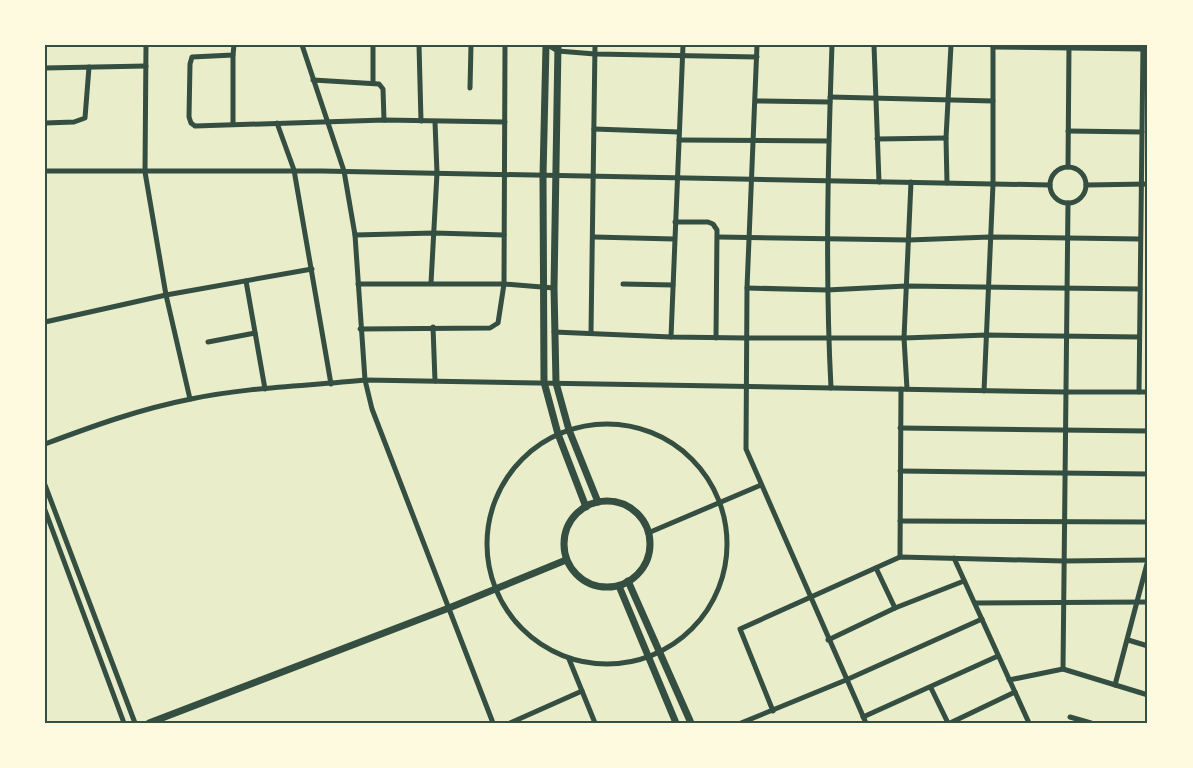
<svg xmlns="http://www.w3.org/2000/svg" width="1193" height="768" viewBox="0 0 1193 768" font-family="'Noto Sans',sans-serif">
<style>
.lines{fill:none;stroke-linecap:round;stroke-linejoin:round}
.minor{stroke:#344e41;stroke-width:5}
.tertiary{stroke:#344e41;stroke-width:7}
.neatline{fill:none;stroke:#344e41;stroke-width:2}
</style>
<rect width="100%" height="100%" fill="#e9edc9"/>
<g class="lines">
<!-- minor -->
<g class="minor">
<polyline points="146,45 145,172 166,295 190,399"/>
<polyline points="234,45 233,55 192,57 190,64 189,117 191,123 195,126 384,120 505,122"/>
<polyline points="302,45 344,171 355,235 365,380 372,409 493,723"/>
<polyline points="419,45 421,121"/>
<polyline points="548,45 558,51 595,54 757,57"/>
<polyline points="757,45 747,288 746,449 866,723"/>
<polyline points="874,45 879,182"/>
<polyline points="993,47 1143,49"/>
<polyline points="45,68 146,66"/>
<polyline points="313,80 379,84 383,89 384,120"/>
<polyline points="373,82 373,45"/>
<polyline points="470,88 471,45"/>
<polyline points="830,97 993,101"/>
<polyline points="756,101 830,102"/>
<polyline points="45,123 74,122 85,118 89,67"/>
<polyline points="277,123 294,170 331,384"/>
<polyline points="233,124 233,55"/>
<polyline points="594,129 679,132"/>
<polyline points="1068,131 1142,132"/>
<polyline points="877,139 946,138"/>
<polyline points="679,140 829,141"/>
<circle cx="1068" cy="185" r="18"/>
<polyline points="1068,167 1069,45"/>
<polyline points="45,171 321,171 1050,185"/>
<polyline points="947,183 946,138 951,45"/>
<polyline points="1086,185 1148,184"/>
<polyline points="675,222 708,222 713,224 717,230 716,338"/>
<polyline points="355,235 434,233 504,235"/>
<polyline points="594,237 674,239"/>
<polyline points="718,237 909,240 990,237 1140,239"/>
<polyline points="246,281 265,389"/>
<polyline points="431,283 437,173 435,122"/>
<polyline points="358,284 504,284 554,288"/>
<polyline points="623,284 673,285"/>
<polyline points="747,288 827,290 906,286 1140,289"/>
<polyline points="45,322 166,295 312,269"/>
<polyline points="433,327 435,381"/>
<polyline points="360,329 490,328 498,323 504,284 505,45"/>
<polyline points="554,332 671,337 746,338 904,338 987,335 1139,337"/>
<polyline points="591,333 595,45"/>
<polyline points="671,337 683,45"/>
<polyline points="208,342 255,333"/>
<path d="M831,388C825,273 828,159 832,45"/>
<polyline points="907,389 904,338 911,182"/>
<polyline points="984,391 993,184 993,45"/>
<polyline points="1139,392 1143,45"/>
<circle cx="607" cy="544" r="120"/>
<polyline points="900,428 1148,431"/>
<path d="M45,444C93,426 140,409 191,399C248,387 307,386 365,380L1066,392H1148"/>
<polyline points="900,471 1148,474"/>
<polyline points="45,485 135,723"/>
<polyline points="45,510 124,723"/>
<polyline points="900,521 1148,522"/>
<polyline points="648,533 761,485"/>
<polyline points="900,557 901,389"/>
<polyline points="954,558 1029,723"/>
<polyline points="876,568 895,608"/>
<polyline points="975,603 1148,602"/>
<polyline points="828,640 895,608 964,581"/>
<polyline points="1128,640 1148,646"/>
<polyline points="569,659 595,723"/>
<polyline points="1063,669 1068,203"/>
<polyline points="1009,680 1063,669 1148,695"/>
<polyline points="1115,685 1148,560"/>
<polyline points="931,688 948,723"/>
<polyline points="773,711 740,629 900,557 1064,561 1148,560"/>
<polyline points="863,717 998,656"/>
<polyline points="1070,717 1091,723"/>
<polyline points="510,723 582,691"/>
<polyline points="741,723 846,680 982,619"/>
<polyline points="950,723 1015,692"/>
</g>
<!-- tertiary -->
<g class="tertiary">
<polyline points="546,45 543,176 544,382 558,434 586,507"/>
<polyline points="558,45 554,288 556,383 569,430 598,502"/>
<circle cx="607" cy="544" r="43"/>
<polyline points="628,581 691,723"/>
<polyline points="619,586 676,723"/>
<polyline points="149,723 449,608 566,560"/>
</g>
</g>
<!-- border -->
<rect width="1193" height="768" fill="none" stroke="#fefae0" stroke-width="93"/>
<rect x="46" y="46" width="1100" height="676" class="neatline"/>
</svg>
